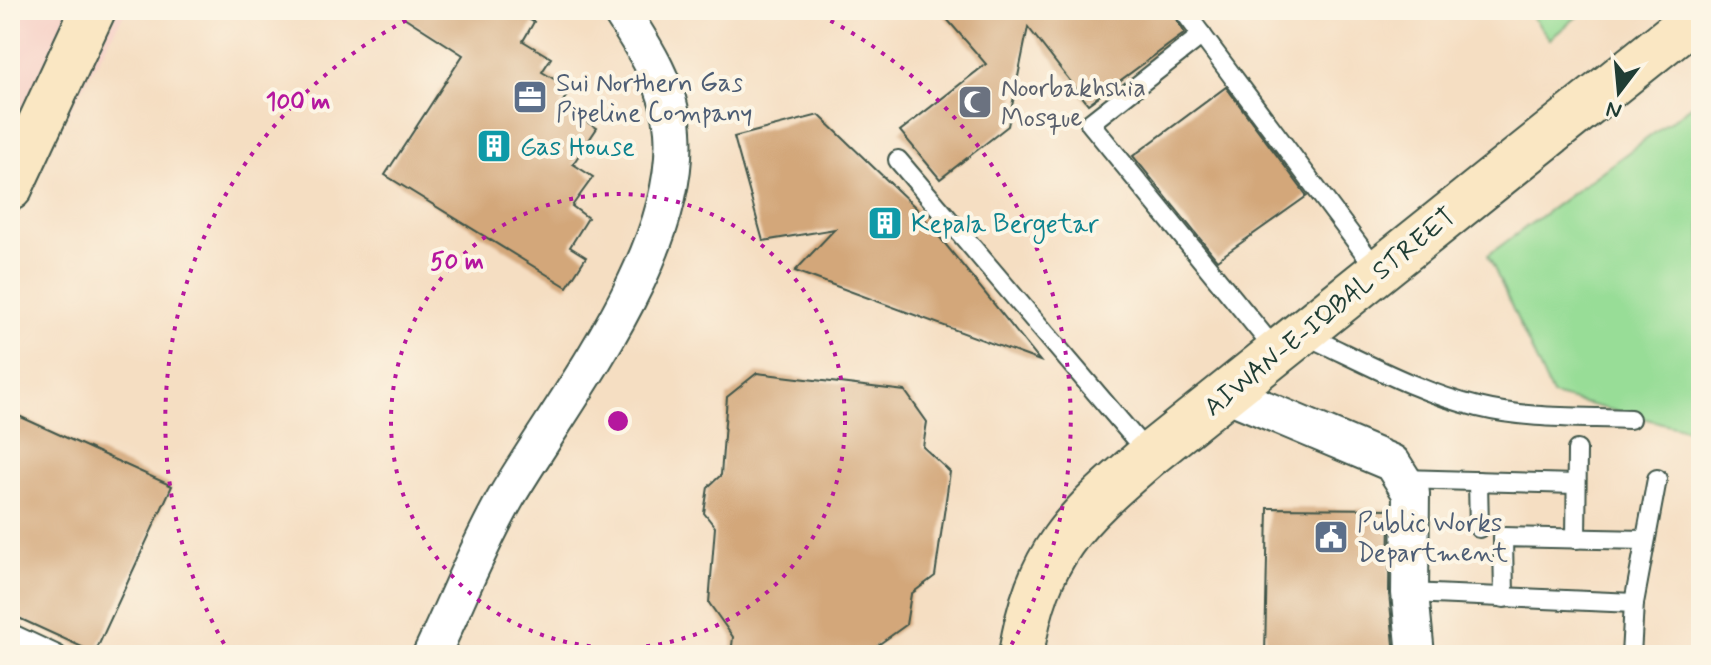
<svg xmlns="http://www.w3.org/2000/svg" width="1711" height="665" viewBox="0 0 1711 665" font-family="Mynerve,sans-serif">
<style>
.built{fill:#f7d1c7}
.green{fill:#98dd97;stroke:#5c8d66;stroke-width:2}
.building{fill:#d3a77a}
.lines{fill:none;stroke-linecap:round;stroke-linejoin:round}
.lane-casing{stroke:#3f5549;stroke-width:22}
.street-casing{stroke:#3f5549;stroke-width:40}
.secondary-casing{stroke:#3f5549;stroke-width:48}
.lane{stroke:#fff;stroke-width:18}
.street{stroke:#fff;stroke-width:36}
.secondary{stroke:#fae7c3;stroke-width:44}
.ring{fill:none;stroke:#b5179e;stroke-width:4;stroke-dasharray:4 8}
.labels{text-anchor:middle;stroke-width:8;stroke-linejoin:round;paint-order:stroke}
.service-label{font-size:26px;fill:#4e5e75;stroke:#fcf5e5;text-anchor:start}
.worship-label{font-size:26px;fill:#5b616d;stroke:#fcf5e5;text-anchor:start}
.culture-label{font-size:26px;fill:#0d838f;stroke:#fcf5e5;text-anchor:start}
.street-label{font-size:26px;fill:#1f3d34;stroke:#fcf5e5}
.centre{fill:#b5179e;stroke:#fcf5e5;stroke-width:4}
.ring-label{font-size:24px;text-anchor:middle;font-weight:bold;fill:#b5179e;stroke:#fcf5e5;stroke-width:8;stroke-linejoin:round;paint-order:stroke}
</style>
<rect width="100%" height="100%" fill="#fcf5e5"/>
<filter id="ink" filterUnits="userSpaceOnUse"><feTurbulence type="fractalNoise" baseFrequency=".0125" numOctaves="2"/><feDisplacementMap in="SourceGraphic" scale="16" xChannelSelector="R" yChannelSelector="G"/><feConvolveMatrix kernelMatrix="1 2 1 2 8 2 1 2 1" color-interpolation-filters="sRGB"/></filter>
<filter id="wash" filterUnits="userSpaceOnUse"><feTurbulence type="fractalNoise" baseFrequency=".006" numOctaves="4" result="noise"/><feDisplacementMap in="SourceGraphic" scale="32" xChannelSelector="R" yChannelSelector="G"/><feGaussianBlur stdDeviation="1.8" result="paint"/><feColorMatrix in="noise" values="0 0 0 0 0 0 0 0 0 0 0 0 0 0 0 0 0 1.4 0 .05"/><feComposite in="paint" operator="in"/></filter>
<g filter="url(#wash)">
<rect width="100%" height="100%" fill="#f5dec2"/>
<!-- built -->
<polygon class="built" points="10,10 126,10 10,218"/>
<!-- green -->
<g class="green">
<polygon points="1527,10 1585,10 1550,39"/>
<polygon points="1701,99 1701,433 1552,395 1488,255"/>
</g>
<g id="blocks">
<!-- building -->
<g class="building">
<polygon points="393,10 512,10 534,22 523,41 551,58 542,72 571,89 560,106 597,128 573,164 593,177 572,206 588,218 570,247 586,257 567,287 385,175 463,55"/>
<polygon points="939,10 1170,10 1185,33 1088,104 1028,27 1008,126 940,179 900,131 986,64"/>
<polygon points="1226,87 1307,196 1217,260 1133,156"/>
<polygon points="819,115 916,208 1040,361 795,271 835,229 763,241 734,137"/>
<polygon points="757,373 905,391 927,422 923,447 950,472 935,576 911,594 906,625 864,655 731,655 733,637 709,603 715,527 704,513 708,487 721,475 727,397"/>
<polygon points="10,412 172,486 95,653 10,614"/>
<polygon points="1268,508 1390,509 1389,593 1395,655 1265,655"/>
</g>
</g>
</g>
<g filter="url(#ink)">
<use href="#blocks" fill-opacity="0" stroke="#3f5549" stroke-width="2"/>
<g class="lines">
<!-- lane casing -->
<g class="lane-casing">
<g id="lane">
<polyline points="1183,10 1378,271"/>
<polyline points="1202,35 1090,123 1277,352"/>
<polyline points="898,160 1149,455"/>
<path d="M1303,334C1360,360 1417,392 1478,407C1526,419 1581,417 1630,419"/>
<polyline points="1402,479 1575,484"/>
<polyline points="1478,481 1479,528"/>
<polyline points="1576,539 1577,450"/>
<polyline points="1410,593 1634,603"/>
<polyline points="1504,598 1503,537 1645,540"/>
<polyline points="10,633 57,655"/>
<polyline points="1631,655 1634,603 1657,479"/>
</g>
</g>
<!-- street casing -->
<g class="street-casing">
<g id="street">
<polyline points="1228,394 1392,463 1411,493 1410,593 1416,655"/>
<path d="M431,655C456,603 478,546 507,496C567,395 682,252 673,131C670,86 644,47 620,10"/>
</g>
</g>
<!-- secondary casing -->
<g class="secondary-casing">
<g id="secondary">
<polyline points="10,188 93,10"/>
<path d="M1021,655C1037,552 1074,520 1149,455L1701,13"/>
</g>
</g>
<!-- lane -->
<use href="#lane" class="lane"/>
<!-- street -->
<use href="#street" class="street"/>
<!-- secondary -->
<use href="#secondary" class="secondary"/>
</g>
</g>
<!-- distance rings -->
<g class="ring">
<circle cx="618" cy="421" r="227"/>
<path d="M230 654A453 453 0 0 1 427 10M809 10A453 453 0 0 1 1006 654"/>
</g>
<!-- icons -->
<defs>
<g id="office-square" transform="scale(1.8)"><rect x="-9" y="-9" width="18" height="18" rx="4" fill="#5c6f8a" stroke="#fcf5e5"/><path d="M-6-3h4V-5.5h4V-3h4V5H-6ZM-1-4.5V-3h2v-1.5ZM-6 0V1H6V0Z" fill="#fff"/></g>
<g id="mosque-square" transform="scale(1.8)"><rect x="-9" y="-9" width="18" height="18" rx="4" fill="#6b7280" stroke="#fcf5e5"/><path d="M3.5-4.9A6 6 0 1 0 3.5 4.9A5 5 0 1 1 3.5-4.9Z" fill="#fff"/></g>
<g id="building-square" transform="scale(1.8)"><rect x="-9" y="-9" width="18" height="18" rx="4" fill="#0f9aa8" stroke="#fcf5e5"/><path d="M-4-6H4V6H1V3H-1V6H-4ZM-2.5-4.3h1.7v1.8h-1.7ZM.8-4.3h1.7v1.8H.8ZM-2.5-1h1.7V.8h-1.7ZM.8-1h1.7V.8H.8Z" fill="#fff"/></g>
<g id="civic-square" transform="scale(1.8)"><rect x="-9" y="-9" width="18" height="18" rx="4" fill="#5c6f8a" stroke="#fcf5e5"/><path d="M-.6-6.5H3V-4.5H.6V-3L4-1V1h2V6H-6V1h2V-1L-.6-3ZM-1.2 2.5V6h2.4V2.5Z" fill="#fff"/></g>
</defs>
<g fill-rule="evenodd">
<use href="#office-square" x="530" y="97"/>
<use href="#mosque-square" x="975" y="102"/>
<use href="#building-square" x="494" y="146"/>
<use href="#building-square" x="885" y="223"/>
<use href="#civic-square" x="1331" y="537"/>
</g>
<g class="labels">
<!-- service labels -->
<g class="service-label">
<text x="556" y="91">Sui Northern Gas<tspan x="556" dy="30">Pipeline Company</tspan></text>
<text x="1357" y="531">Public Works<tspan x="1357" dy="30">Department</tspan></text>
</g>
<!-- worship labels -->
<g class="worship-label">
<text x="1001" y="96">Noorbakhshia<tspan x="1001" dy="30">Mosque</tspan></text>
</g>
<!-- culture labels -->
<g class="culture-label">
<text x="520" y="155">Gas House</text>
<text x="911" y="232">Kepala Bergetar</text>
</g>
<!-- street labels -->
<g class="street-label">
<text transform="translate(1329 311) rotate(-39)" y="9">AIWAN-E-IQBAL STREET</text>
</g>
</g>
<circle cx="618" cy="421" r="12" class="centre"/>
<g class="ring-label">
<text x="298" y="109">100 m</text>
<text x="457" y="269">50 m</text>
</g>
<!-- margin -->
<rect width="1711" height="665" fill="none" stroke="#fcf5e5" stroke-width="40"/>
<!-- north arrow -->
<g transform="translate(1619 92) rotate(196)" stroke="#fcf5e5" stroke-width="6" paint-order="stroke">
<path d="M0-6L14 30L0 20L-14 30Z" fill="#1f3d34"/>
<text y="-12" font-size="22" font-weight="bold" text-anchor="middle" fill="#1f3d34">N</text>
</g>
</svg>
